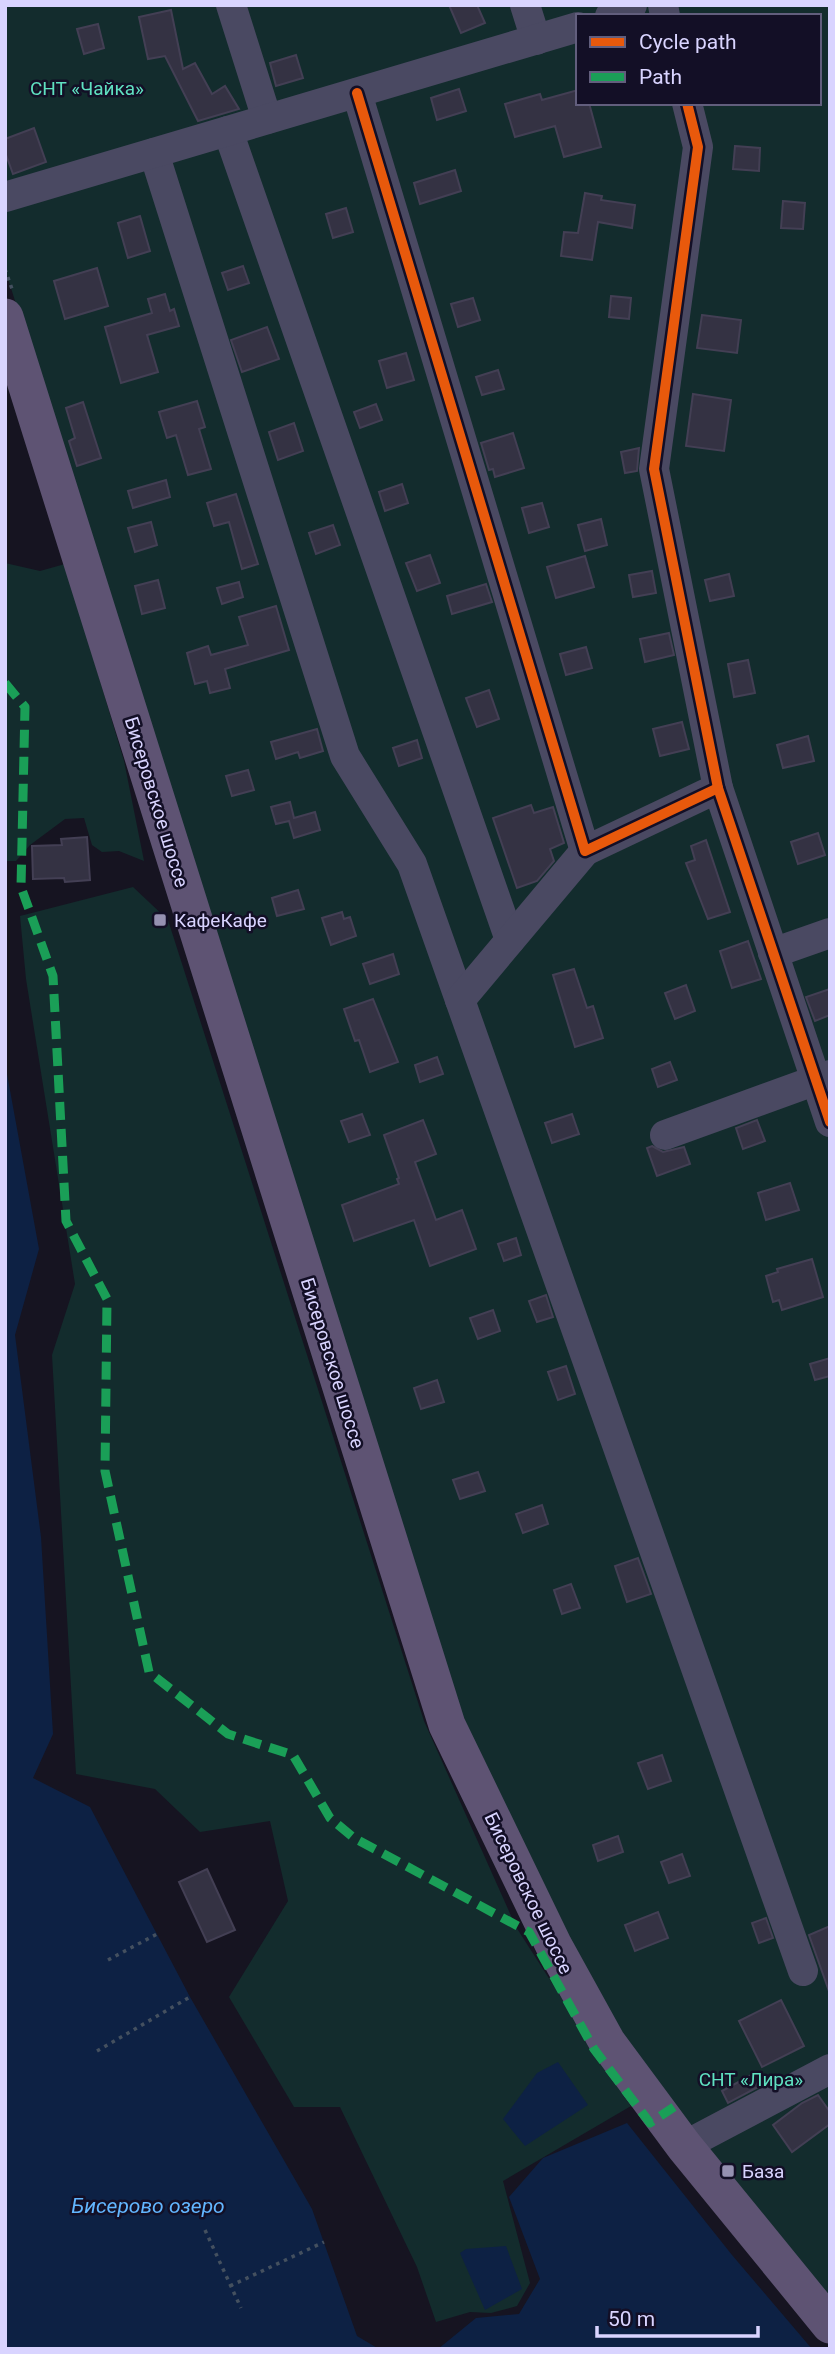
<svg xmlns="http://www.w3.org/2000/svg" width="835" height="2354" viewBox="0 0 835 2354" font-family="Roboto,sans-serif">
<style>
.green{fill:#132c2d;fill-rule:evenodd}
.water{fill:#0d2144}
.building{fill:#343243;stroke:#433f54;stroke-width:2}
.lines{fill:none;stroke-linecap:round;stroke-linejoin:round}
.path{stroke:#44505f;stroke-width:3.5;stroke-dasharray:3.5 5;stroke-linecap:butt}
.minor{stroke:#4a4962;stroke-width:30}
.major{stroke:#5e5373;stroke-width:37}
.quiet{stroke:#1a9f57;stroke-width:9;stroke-dasharray:18 9;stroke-linecap:butt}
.cycleway-casing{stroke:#130f26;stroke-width:15}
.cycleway{stroke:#e8590c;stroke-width:10}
.poi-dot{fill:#9591b1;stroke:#130f26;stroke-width:2.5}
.labels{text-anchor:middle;stroke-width:5;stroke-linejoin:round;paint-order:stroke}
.park-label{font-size:19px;fill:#5fe0c0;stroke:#130f26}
.street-label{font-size:19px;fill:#d9d4ff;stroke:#130f26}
.poi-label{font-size:19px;fill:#d9d4ff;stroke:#130f26;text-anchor:start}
.water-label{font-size:21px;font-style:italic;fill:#62b6ff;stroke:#130f26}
</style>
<rect width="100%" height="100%" fill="#161421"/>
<!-- green -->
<g class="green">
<path d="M5,5H830V2302L619,2034L566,1939L460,1719L5,269ZM578,16H819V103H578Z"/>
<polygon points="5,563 40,571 65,564 124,761 144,861 119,851 102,852 92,845 84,818 65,819 30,845 16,861 5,861"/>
<polygon points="133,887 168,920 424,1721 516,1927 631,2106 503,2181 530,2283 517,2306 491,2313 470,2312 436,2322 417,2267 340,2107 294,2107 229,1997 288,1901 270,1821 200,1832 155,1789 76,1774 52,1355 75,1284 26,979 20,916"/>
</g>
<!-- water -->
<g class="water">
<polygon points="5,1063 39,1249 15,1335 41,1537 53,1734 33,1778 90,1807 190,1997 312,2209 357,2336 379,2349 5,2349"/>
<polygon points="558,2062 588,2105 525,2146 503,2119 537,2073"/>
<polygon points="627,2123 732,2255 812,2349 438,2349 476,2318 519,2314 540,2279 509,2197 543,2158"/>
<polygon points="506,2246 522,2289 485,2310 460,2253 466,2249"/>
</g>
<!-- building -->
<g class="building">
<polygon points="449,5 477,5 485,23 461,33"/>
<polygon points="171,10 183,69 195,63 212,94 225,86 239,109 198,121 165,56 148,59 139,17"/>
<polygon points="98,24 104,48 84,54 77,29"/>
<polygon points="296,55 303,78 276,86 270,63"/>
<polygon points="459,89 466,111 437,120 431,98"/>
<polygon points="578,90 578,103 589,103 601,147 564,157 555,126 515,137 505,104 540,94 542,100"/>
<polygon points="34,128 46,162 13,174 5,152 5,139"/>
<polygon points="735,146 760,148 759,171 733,169"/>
<polygon points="455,170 461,191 420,204 414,183"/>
<polygon points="585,193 602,196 601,200 635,205 632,228 598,222 592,260 561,256 564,232 578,233"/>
<polygon points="783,201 805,203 803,229 781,228"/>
<polygon points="346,208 353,232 333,238 326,214"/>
<polygon points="140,216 150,251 128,258 118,223"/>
<polygon points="243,266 249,283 228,290 222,273"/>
<polygon points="97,268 108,306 65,319 54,281"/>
<polygon points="165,294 170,311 174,309 179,326 147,335 158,372 121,383 105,327 152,313 148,299"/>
<polygon points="611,296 631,298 629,319 609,317"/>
<polygon points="473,298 480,320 458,327 451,304"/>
<polygon points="702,315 741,320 737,353 697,348"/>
<polygon points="267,327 279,359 242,372 231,340"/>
<polygon points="406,353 414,380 387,388 379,361"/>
<polygon points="498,370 504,389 482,395 476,377"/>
<polygon points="693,394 731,400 724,451 686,446"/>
<polygon points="197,401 205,427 199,429 211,469 188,475 176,435 167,438 159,412"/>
<polygon points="83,402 101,458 77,466 69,441 75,438 66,408"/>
<polygon points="376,404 382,420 360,428 354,412"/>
<polygon points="294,423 303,451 278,460 269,432"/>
<polygon points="513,433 524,468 495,477 493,469 489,470 481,443"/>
<polygon points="639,448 637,471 625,473 621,452"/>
<polygon points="166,480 170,497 133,508 128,491"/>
<polygon points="402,484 408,503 385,511 379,492"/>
<polygon points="236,494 258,564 242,569 229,522 214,526 207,503"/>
<polygon points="542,503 549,527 529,533 522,508"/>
<polygon points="601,519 607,545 585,551 578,525"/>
<polygon points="151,522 157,545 135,552 128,528"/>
<polygon points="333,525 340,545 316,554 309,533"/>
<polygon points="430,555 440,583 417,591 406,563"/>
<polygon points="585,556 594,587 556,598 547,567"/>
<polygon points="652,571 656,593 633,597 629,575"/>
<polygon points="729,574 734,596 710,601 705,580"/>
<polygon points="158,580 165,608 142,614 135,586"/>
<polygon points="239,582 243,597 222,604 217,588"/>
<polygon points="486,584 492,602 452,614 447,596"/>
<polygon points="276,606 289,650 225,669 230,688 210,693 207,681 195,684 187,653 208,646 211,655 248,645 239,617"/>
<polygon points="669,633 674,655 645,662 640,639"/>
<polygon points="586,647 592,668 566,675 560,654"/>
<polygon points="748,660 755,693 734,697 728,664"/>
<polygon points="489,690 499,719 477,727 466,698"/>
<polygon points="682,722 689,749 660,756 653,729"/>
<polygon points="317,729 323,751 300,758 298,752 276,759 271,742"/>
<polygon points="808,736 814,761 783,768 777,745"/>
<polygon points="417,740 422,758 399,766 393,748"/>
<polygon points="248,770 254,790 232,796 226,776"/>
<polygon points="290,802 294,818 315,812 320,830 294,838 289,821 276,824 271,807"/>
<polygon points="531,805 534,813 553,807 564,843 550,849 554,861 537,881 517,888 493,818"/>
<polygon points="818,833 825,855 798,864 791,842"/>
<polygon points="87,837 90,880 65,882 64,878 33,879 32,846 62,845 61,839"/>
<polygon points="706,840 730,912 708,919 686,863 695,860 691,846"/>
<polygon points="298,890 304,909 277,916 272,898"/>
<polygon points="342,912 344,919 350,917 356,936 331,945 322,918"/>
<polygon points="748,941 761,979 732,988 720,951"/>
<polygon points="393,954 399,974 370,984 363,964"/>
<polygon points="574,969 587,1008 593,1006 603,1038 575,1047 553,975"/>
<polygon points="686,985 695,1011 675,1019 665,993"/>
<polygon points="830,989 830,1015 815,1021 806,997"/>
<polygon points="373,999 398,1062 370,1072 359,1040 355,1041 344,1009"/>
<polygon points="437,1057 443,1074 420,1082 415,1065"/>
<polygon points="670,1062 677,1080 658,1087 652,1069"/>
<polygon points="362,1114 370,1135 349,1142 341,1121"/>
<polygon points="572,1114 579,1134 552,1143 545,1123"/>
<polygon points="423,1120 436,1154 415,1162 436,1220 462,1210 476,1249 430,1266 414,1220 354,1241 342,1205 399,1184 397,1179 399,1178 384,1135"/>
<polygon points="757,1120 765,1141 743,1149 736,1128"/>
<polygon points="652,1146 663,1152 684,1147 690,1164 657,1176 647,1148"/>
<polygon points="790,1183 799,1210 766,1220 758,1193"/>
<polygon points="516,1238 521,1255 504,1261 498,1244"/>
<polygon points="812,1259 823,1297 782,1310 779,1300 773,1302 766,1276 778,1272 777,1269"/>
<polygon points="546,1295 553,1317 537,1322 529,1301"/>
<polygon points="493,1310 500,1331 478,1339 470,1318"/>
<polygon points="830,1358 830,1376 815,1380 810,1364"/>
<polygon points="566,1366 575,1394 558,1400 548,1372"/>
<polygon points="437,1380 444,1402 421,1409 414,1388"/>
<polygon points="478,1472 485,1491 460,1499 453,1480"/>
<polygon points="542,1505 548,1524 523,1533 516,1514"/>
<polygon points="638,1558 651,1594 627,1602 615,1566"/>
<polygon points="571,1584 580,1608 562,1614 554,1590"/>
<polygon points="662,1755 671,1781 648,1789 638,1763"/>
<polygon points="618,1836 623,1852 598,1861 593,1845"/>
<polygon points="682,1854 690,1876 669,1883 661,1862"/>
<polygon points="207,1869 235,1930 207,1942 179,1882"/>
<polygon points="658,1912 668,1938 635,1951 625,1925"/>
<polygon points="766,1918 773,1938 759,1943 752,1923"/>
<polygon points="830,1926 830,1994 809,1935"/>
<polygon points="781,2000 804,2046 762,2067 739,2021"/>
<polygon points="751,2075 758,2087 728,2103 722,2091"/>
<polygon points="818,2095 830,2112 830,2124 792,2152 773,2125 802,2103"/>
</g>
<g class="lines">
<!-- path -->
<g class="path">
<polyline points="5,269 12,289"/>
<polyline points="108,1960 157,1934"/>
<polyline points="97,2051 190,1997"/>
<polyline points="205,2230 241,2308"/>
<polyline points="230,2286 324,2242"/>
</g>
<!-- minor -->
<g class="minor">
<polyline points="231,5 267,119"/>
<polyline points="525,5 536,40"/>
<polyline points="663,5 665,16"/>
<polyline points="610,16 632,5"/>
<polyline points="357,93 585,851 718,788"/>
<polyline points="687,103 698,147 654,469 718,788 830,1122"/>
<polyline points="228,131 510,940"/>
<polyline points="154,153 345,756 412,864 460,1000"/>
<polyline points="5,197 578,27"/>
<polyline points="585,851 460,1000 803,1971"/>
<polyline points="773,953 830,933"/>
<polyline points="665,1135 830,1075"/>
<polyline points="684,2146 830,2069"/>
</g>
<!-- major -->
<polyline class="major" points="5,317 447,1725 554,1946 607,2042 684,2146 830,2325"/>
<!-- quiet -->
<polyline class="quiet" points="5,683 25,707 21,887 53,976 66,1221 107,1299 105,1471 149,1672 228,1734 293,1755 330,1818 354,1838 529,1932 594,2049 650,2123 674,2107"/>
<!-- cycleway casing -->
<g class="cycleway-casing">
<g id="cycleway">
<polyline points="357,93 585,851 718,788"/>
<polyline points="687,103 698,147 654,469 718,788 830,1122"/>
</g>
</g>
<!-- cycleway -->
<use href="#cycleway" class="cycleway"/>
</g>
<!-- markers -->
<g class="poi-dot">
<rect x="153" y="913" width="14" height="14" rx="3.5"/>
<rect x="721" y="2164" width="14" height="14" rx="3.5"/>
</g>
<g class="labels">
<!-- park labels -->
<g class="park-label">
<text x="87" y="95">СНТ «Чайка»</text>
<text x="751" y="2086">СНТ «Лира»</text>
</g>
<!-- street labels -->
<g class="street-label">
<text transform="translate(157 802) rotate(73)" y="7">Бисеровское шоссе</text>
<text transform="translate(333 1363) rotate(73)" y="7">Бисеровское шоссе</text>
<text transform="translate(529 1893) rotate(64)" y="7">Бисеровское шоссе</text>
</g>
<!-- poi labels -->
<g class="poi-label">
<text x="174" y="927">КафеКафе</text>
<text x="742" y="2178">База</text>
</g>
<!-- water labels -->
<g class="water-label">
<text x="148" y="2213">Бисерово озеро</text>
</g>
</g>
<!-- border -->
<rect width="835" height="2354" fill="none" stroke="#d9d4ff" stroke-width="14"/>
<!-- legend -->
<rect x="576" y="14" width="245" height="91" fill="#130f26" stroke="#625e7d" stroke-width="2"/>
<rect x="590" y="37" width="35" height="10" fill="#e8590c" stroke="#625e7d" stroke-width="2"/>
<text x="639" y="49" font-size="21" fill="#d9d4ff">Cycle path</text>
<rect x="590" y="72" width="35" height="10" fill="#1a9f57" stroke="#625e7d" stroke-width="2"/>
<text x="639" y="84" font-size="21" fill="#d9d4ff">Path</text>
<!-- scale -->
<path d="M597 2326v10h161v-10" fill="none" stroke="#d9d4ff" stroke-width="3.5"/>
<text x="608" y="2326" font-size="21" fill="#d9d4ff" stroke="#130f26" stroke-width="5" paint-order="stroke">50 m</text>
</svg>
